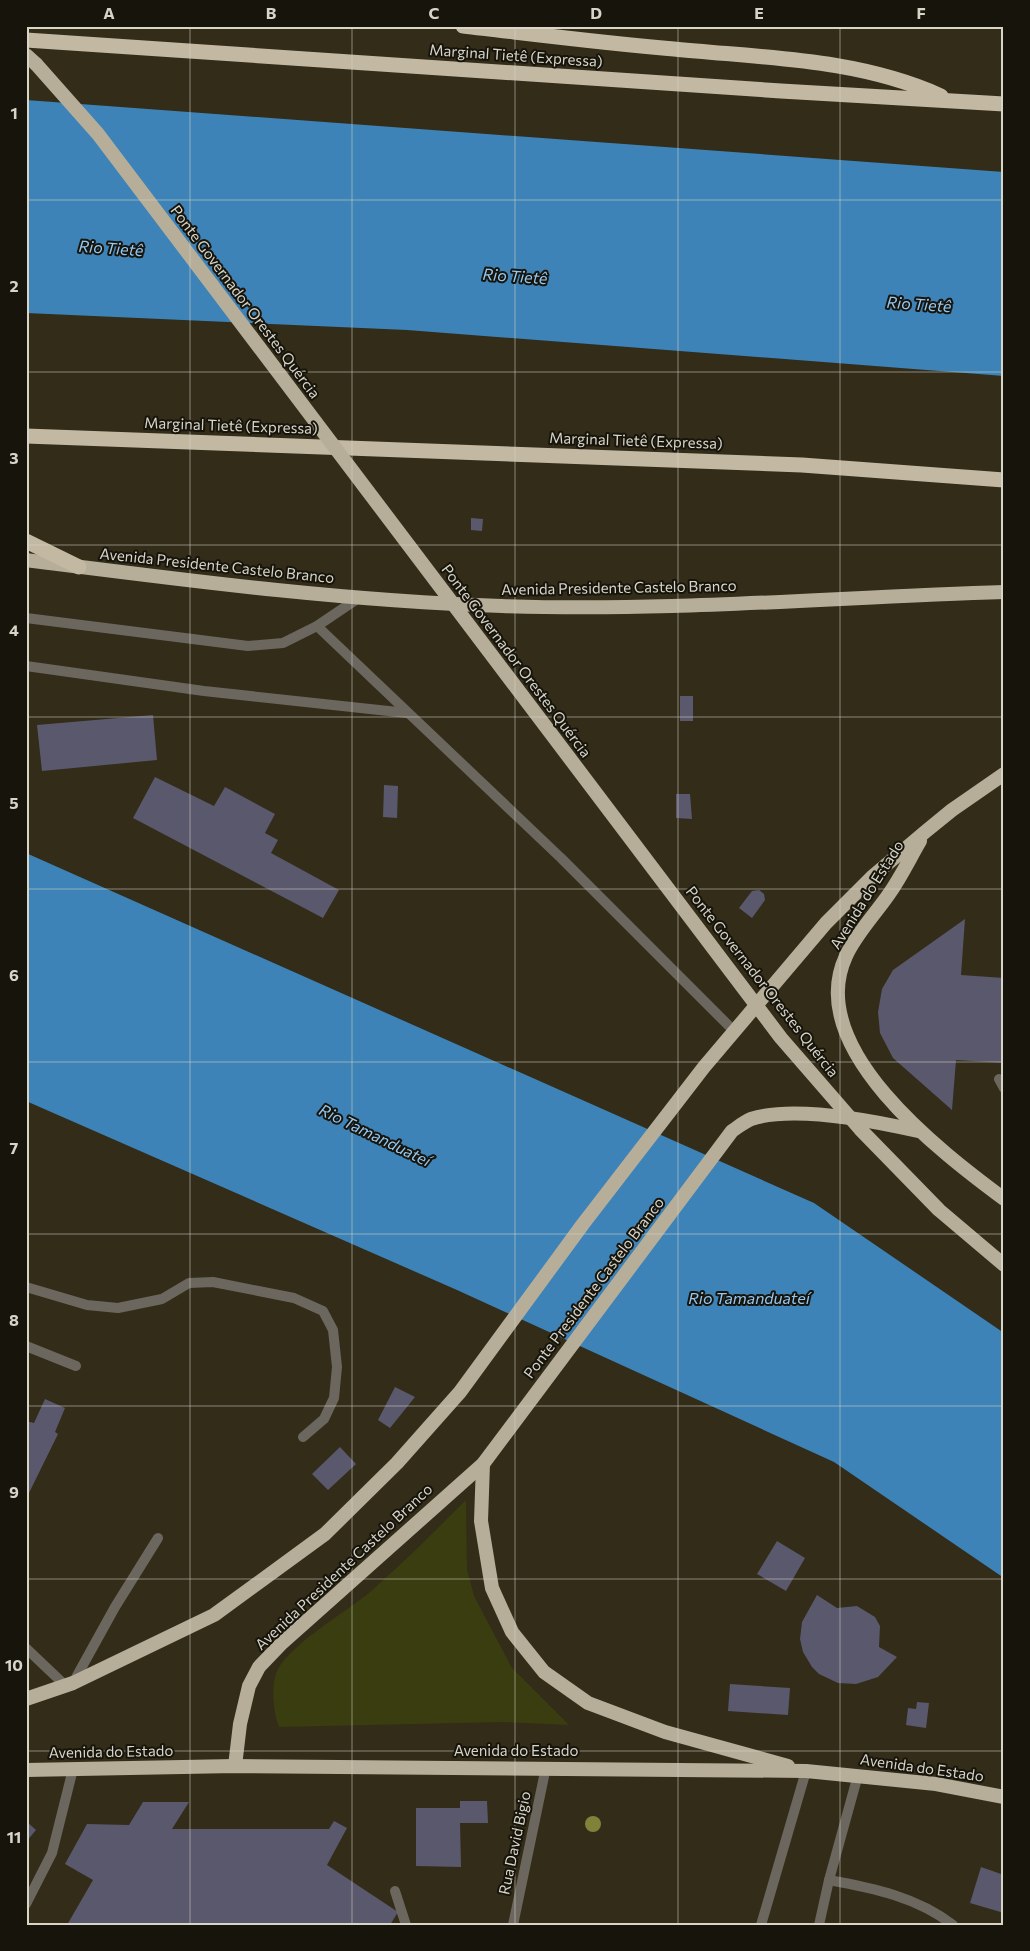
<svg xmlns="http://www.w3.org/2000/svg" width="1030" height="1951" viewBox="0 0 1030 1951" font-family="Commissioner,sans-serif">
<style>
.green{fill:#393d0f}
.water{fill:#3d83b7}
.building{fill:#5a586c}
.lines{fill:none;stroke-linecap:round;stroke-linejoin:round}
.service{stroke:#6b675e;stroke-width:10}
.minor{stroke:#6b675e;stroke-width:10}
.tertiary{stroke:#6b675e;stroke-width:10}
.trunk{stroke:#b6ae99;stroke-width:14}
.motorway{stroke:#c3b9a3;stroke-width:15}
.trunk-bridge{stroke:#b6ae99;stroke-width:14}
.tree{fill:#80823c}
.grid{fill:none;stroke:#d7d4c8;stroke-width:1;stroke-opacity:0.55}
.labels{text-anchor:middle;stroke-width:4;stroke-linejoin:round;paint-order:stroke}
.street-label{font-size:15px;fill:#d7d4c8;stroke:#17140c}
.water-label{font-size:16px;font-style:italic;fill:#93c8f3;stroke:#17140c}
.neatline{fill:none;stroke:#d7d4c8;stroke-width:2}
.grid-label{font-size:16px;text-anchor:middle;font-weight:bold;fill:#d7d4c8}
</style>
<rect width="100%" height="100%" fill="#322c19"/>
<!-- green -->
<path class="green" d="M466,1500L467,1569L474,1596L512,1668L569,1725L504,1722L279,1727C273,1713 271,1684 277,1671C289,1645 346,1612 370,1592C403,1563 435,1531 466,1500Z"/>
<!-- water -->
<g class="water">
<polygon points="26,100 1004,172 1004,376 407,330 26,313"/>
<polygon points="26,853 814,1203 1004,1333 1004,1578 834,1462 457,1290 26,1101"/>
</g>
<!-- building -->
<g class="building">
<polygon points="471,518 483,519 482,531 471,530"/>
<rect x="680" y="696" width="13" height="25"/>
<polygon points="153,715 157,760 42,771 37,725"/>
<polygon points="155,777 214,806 225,787 275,814 265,833 278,840 271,853 339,890 323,918 133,818"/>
<polygon points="384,785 398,786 397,818 383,817"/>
<polygon points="676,794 690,794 692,819 676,818"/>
<polygon points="759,890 764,894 765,900 752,918 739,908 752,891"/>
<polygon points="965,919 961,975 1004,978 1004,1063 956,1060 952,1110 893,1058 880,1033 878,1012 882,989 893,970"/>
<polygon points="395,1387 415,1397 390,1428 378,1420"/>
<polygon points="45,1399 65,1408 55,1432 58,1434 28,1495 26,1495 26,1421 34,1423"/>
<polygon points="340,1447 356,1464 328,1490 312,1474"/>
<polygon points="777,1541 805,1558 786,1591 757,1574"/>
<polygon points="817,1595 837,1608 857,1606 875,1617 880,1626 879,1647 897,1657 878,1677 856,1684 838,1683 819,1674 812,1667 803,1652 800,1639 802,1622"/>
<polygon points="730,1684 790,1688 788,1715 728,1711"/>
<polygon points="917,1702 929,1703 926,1728 906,1725 908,1708 916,1709"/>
<polygon points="460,1801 487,1801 488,1823 460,1823 461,1867 416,1866 416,1808 460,1808"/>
<polygon points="143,1802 189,1802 172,1829 329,1829 334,1821 347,1828 327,1865 398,1912 390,1925 67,1925 93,1880 65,1864 87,1824 129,1825"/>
<polygon points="26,1821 36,1830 26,1842"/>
<polygon points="981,1867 1004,1875 1004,1913 970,1903"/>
</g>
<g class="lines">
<!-- service -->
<g class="service">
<polyline points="26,618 248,646 283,643 317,626 360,597"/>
<polyline points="317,626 561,858 733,1030"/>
<polyline points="26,666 204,691 407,713"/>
<polyline points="999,1079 1004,1088"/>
<polyline points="26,1346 76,1366"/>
<polyline points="26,1648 66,1686"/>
<polyline points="73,1683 115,1607 158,1538"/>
<path d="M829,1880C873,1888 917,1897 953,1925"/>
<polyline points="395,1891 406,1925"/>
<polyline points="26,1904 52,1853 73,1769"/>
<polyline points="761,1925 806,1771"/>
<polyline points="819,1925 829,1880 858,1775"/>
</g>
<!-- minor -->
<polyline class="minor" points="26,1287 87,1305 118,1308 162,1299 189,1283 213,1282 294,1298 323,1311 333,1330 337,1367 334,1398 324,1419 303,1437"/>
<!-- tertiary -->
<polyline class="tertiary" points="513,1925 546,1767"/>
<!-- trunk -->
<g class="trunk">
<polyline points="26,55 36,64"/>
<path d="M26,560C184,580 342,601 502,606C669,612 836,597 1004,592"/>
<path d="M920,841C910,858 901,877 889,894C876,913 856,934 846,956C803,1048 941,1152 1004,1199"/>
<polyline points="483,1464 481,1521 492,1588 512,1632 544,1672 588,1703 665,1732 788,1766"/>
<polyline points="26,1699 73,1683 214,1615 325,1534 397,1463 460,1392 583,1224 704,1067 826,923 873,876 925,832 952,810 1004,774"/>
<path d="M235,1766L240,1724L249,1686L259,1667L282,1643L483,1464L732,1131C738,1127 744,1122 751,1119C794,1105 874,1121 918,1131"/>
<polyline points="26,1770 235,1766 806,1771 936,1784 1004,1797"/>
</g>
<!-- motorway -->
<g class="motorway">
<path d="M463,26C533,34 603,43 674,49C763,58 857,58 941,96"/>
<polyline points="26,40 781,91 1004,104"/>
<polyline points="26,436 802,465 1004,480"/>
<polyline points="26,541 79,567"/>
</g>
<!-- trunk-bridge -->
<polyline class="trunk-bridge" points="36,64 98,134 781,1038 860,1129 939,1210 1004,1265"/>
</g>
<!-- trees -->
<circle class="tree" cx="593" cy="1824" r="8"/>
<!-- grid -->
<path class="grid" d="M190,26V1925M352,26V1925M515,26V1925M678,26V1925M840,26V1925M26,200H1004M26,372H1004M26,545H1004M26,717H1004M26,889H1004M26,1062H1004M26,1234H1004M26,1406H1004M26,1579H1004M26,1751H1004"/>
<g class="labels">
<!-- street labels -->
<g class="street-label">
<text transform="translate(516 56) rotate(4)" y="5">Marginal Tietê (Expressa)</text>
<text transform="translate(245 302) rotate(53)" y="5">Ponte Governador Orestes Quércia</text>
<text transform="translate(231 426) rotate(2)" y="5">Marginal Tietê (Expressa)</text>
<text transform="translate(636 441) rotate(2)" y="5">Marginal Tietê (Expressa)</text>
<text transform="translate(217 566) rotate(6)" y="5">Avenida Presidente Castelo Branco</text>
<text transform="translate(619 588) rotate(-1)" y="5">Avenida Presidente Castelo Branco</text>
<text transform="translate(516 661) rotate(53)" y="5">Ponte Governador Orestes Quércia</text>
<text transform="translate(867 895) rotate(-58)" y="5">Avenida do Estado</text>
<text transform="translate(762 982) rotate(52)" y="5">Ponte Governador Orestes Quércia</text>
<text transform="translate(594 1288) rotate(-53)" y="5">Ponte Presidente Castelo Branco</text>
<text transform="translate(344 1567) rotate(-43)" y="5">Avenida Presidente Castelo Branco</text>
<text x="516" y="1756">Avenida do Estado</text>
<text transform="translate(111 1752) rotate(-1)" y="5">Avenida do Estado</text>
<text transform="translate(922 1768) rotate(8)" y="5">Avenida do Estado</text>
<text transform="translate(515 1843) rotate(-78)" y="5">Rua David Bigio</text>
</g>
<!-- water labels -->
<g class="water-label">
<text transform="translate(111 248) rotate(4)" y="6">Rio Tietê</text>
<text transform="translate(515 276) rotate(4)" y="6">Rio Tietê</text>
<text transform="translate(919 304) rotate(4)" y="6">Rio Tietê</text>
<text transform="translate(375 1135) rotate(26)" y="6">Rio Tamanduateí</text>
<text x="749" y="1304">Rio Tamanduateí</text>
</g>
</g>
<!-- border -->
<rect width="1030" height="1951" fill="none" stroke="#17140c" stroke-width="55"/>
<rect x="28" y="28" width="974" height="1896" class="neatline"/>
<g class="grid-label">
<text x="109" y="19">A</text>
<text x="271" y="19">B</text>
<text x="434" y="19">C</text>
<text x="596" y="19">D</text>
<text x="759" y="19">E</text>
<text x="921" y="19">F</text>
<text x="14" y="119">1</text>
<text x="14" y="292">2</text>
<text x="14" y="464">3</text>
<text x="14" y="636">4</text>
<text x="14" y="809">5</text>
<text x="14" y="981">6</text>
<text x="14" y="1154">7</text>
<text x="14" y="1326">8</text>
<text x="14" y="1498">9</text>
<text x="14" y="1671">10</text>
<text x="14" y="1843">11</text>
</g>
</svg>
